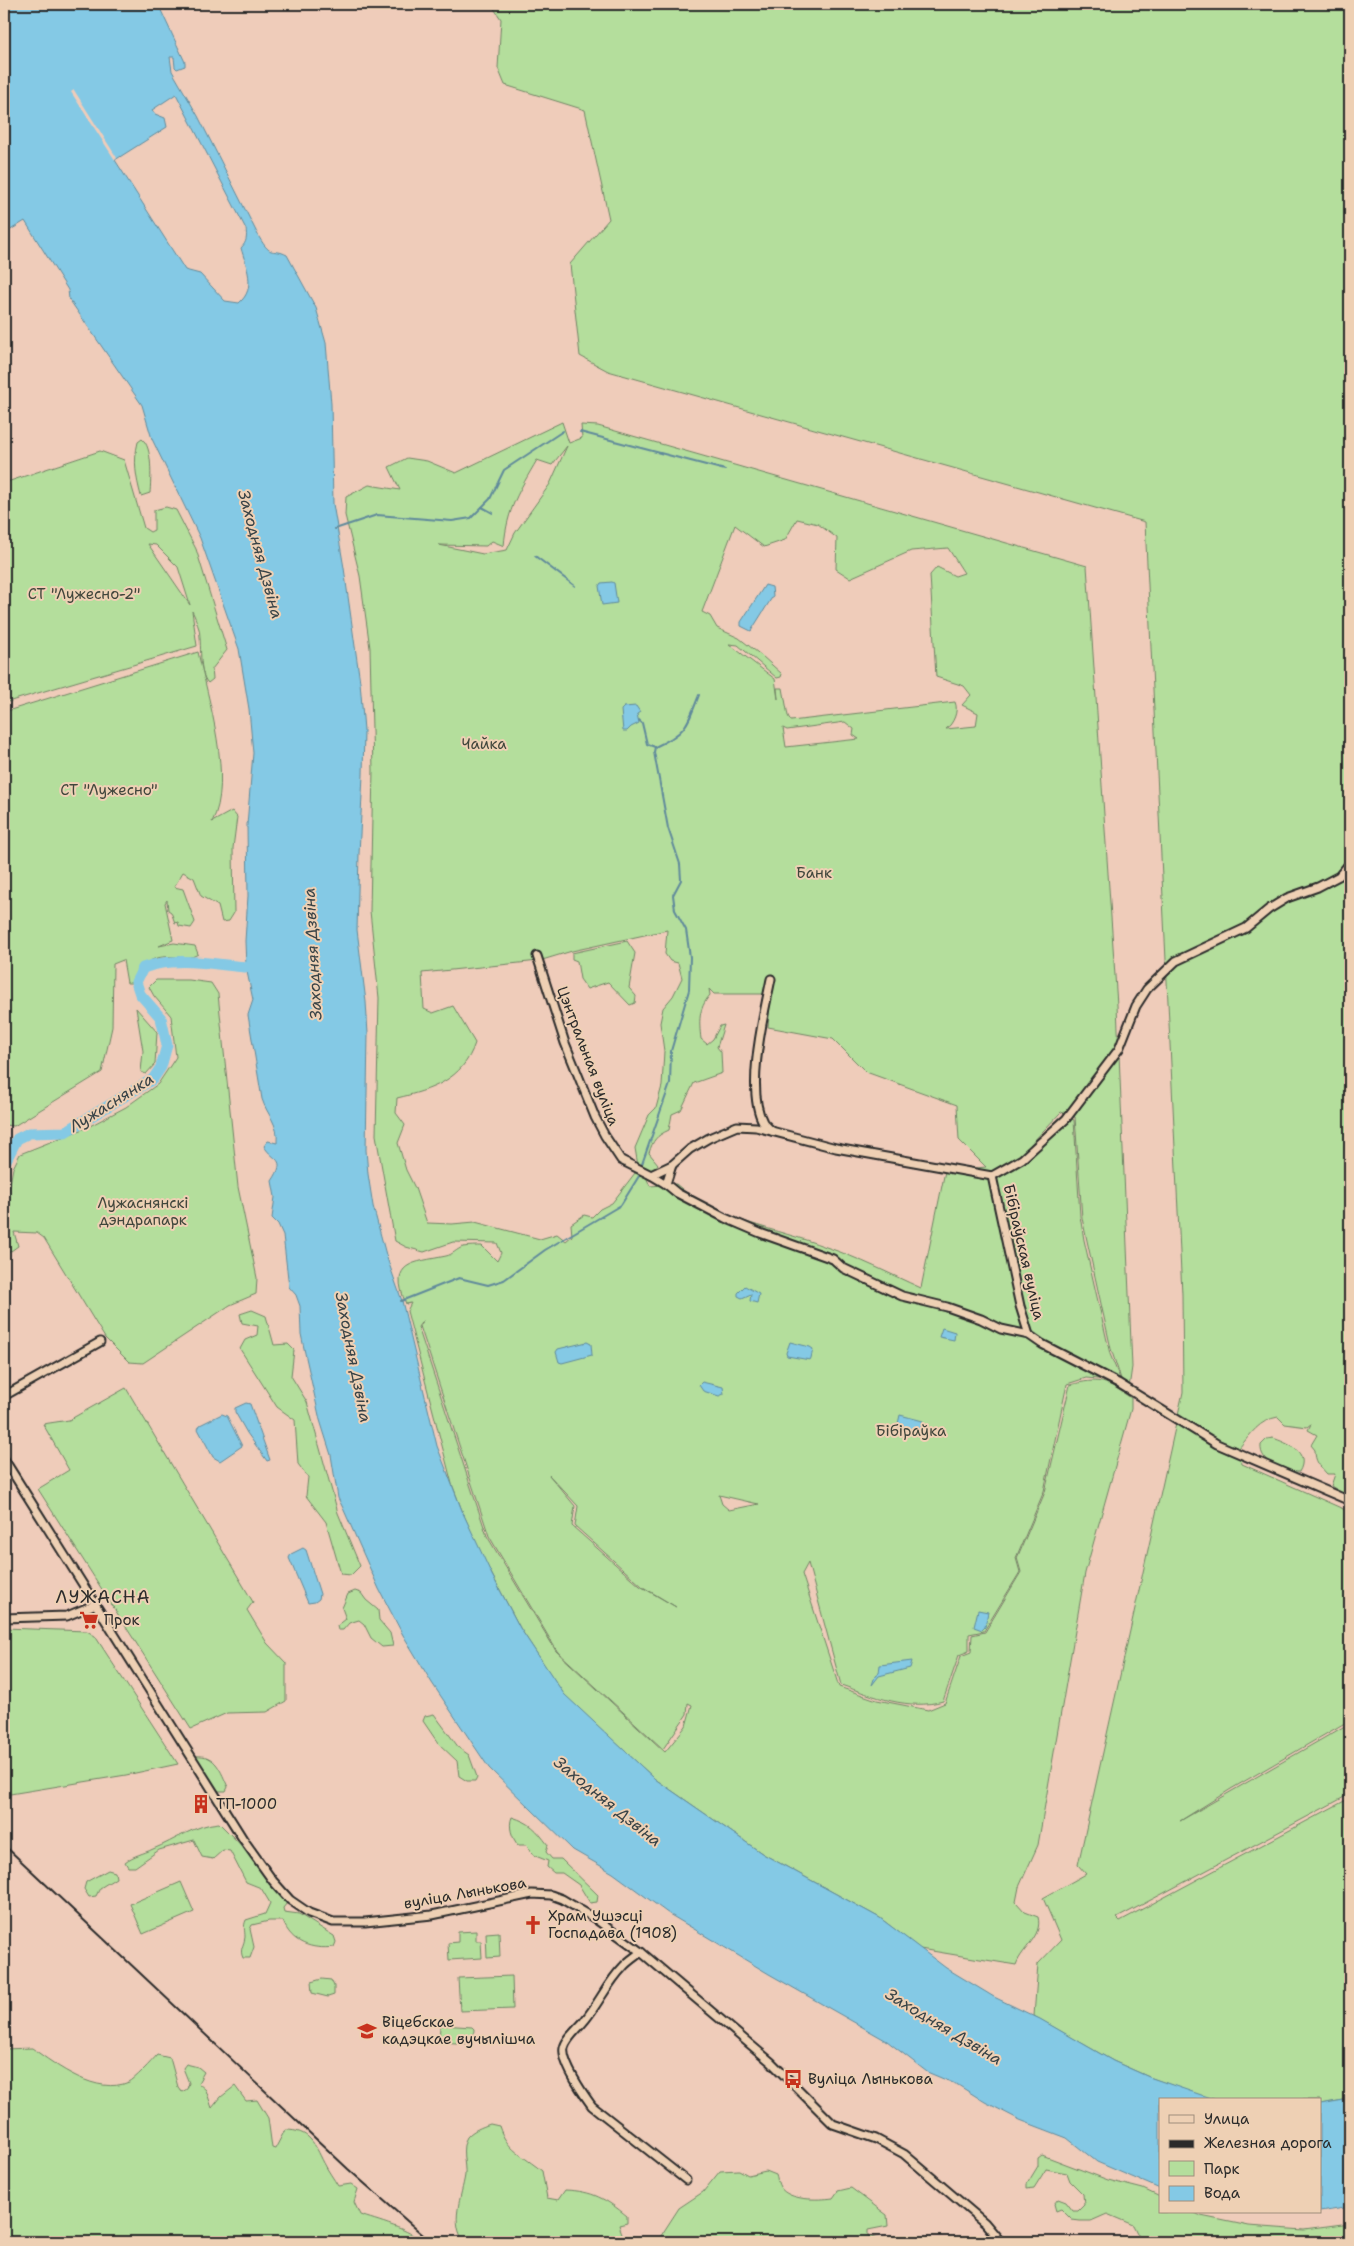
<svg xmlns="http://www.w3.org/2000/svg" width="1354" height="2246" viewBox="0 0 1354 2246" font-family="'Shantell Sans',sans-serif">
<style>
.green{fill:#b4de9c;stroke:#708464;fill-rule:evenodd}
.water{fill:#84c9e5;stroke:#608a9b;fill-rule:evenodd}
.pier{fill:#efccba}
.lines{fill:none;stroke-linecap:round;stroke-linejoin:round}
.stream{stroke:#608a9b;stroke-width:2}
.river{stroke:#84c9e5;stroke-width:11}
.minor-casing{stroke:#2b2b2b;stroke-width:11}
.minor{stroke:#eed0b4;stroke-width:7}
.rail{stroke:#2b2b2b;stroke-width:2}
.labels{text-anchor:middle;stroke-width:4;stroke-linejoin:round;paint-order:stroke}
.park-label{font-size:15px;fill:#40463c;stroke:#eed0b4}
.street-label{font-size:15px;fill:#2b2b2b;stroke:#eed0b4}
.poi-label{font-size:15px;fill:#2b2b2b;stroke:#eed0b4;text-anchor:start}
.water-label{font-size:16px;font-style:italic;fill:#384347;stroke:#eed0b4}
.quarter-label{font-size:18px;letter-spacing:1px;fill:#2b2b2b;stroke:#eed0b4}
</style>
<rect width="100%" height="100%" fill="#efccba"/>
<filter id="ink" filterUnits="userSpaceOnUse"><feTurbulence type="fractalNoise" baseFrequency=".02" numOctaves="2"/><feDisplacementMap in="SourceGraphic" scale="10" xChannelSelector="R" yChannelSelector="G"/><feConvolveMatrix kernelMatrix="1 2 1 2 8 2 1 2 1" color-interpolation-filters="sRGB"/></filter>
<g filter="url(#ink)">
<!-- green -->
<g class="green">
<path d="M491,4H1350V1498L1331,1486L1335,1474H1327C1319,1465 1315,1462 1315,1450L1311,1445L1317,1435L1308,1430L1311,1424L1307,1427L1285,1424L1278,1417C1259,1420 1251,1434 1239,1448L1242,1464L1350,1512V1720L1231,1789L1180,1821L1350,1723V1794L1117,1918L1120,1921L1350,1798V2099L1320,2104V2100H1216L1204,2097L1149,2077L1113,2061L1034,2016L1038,1964L1061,1940L1043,1898L1086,1874L1078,1865L1183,1392L1182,1294L1145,522L608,371L580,356L570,264L609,219L585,110L505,85L498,68L501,19Z"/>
<path d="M562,422L569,443L582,438L581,425L598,426L1087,566L1117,1005L1132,1367L1129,1388L1122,1382L1111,1349L1082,1218L1075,1117L1061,1112L1030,1145L1063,1115L1074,1120L1080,1216L1084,1240L1110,1354L1121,1381L1086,1378L1067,1384L1044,1491L1016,1558L1020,1572L984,1631L969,1634V1651L959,1655L943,1701C909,1711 873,1696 841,1685L808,1563L802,1574L839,1687L877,1700L928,1710L945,1703L961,1656L971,1652L972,1635L985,1632L1021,1572L1017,1558L1045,1492L1070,1385C1100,1377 1106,1381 1131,1398V1409L1085,1573L1038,1845L1019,1887L1016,1902L1025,1912L1038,1917C1043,1936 1022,1948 1016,1965L920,1949L880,1918L763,1854L655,1779L564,1695L520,1628L480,1552L463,1513L452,1484L407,1311L411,1303L406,1304C388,1261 413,1263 446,1256C452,1255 457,1249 463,1247C469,1246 476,1246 482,1246L497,1261L501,1253L497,1243L453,1242L424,1252L406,1247L395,1241L376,1135L379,998L370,911L373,770L370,648L360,576L345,515L346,497L369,485L400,490L389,467L407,458L427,461L456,473ZM567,446L550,484L515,533L507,550L483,554L439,545L486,546L492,541L504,546C507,509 519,491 537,460L552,465ZM797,519L818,524L837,538L836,569L850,578L911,551L948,548L964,573L955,576L937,567L930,575L936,677L964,686L971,695L962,705L978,713L976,726L946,729C953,724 959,711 955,702L791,721L788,716L783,688H777L778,699L775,679L729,644L738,645L777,678L781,677L782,674L762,656L739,638L717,628L710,616L702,612L735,525L764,547L785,540ZM845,722L854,729L853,735L859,739L786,747L783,728L787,730ZM667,930L665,954L670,961L678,963L682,978L673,996L663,1008L660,1023L664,1051L662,1086L656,1108L649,1115L635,1148L638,1166L648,1172L654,1170L658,1164L649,1153C653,1140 656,1136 669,1130L672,1114L681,1110L694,1083L722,1073L721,1052L717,1047L724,1025L720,1026L713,1039L707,1044L701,1039C699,1022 698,1009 710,995L709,989L714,994H771L768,1027L833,1039L866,1072L957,1105L959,1140L986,1167L945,1171L921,1288C890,1274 859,1258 826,1247C776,1228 717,1221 676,1184L650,1186L646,1177L635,1173L612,1203L600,1209L592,1217L584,1215L571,1224L572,1236L566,1241L557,1234L540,1239L475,1222L452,1224L427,1223L415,1188L406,1170L398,1143L405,1125L396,1113L397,1098C431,1090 463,1080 475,1043L453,1006L433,1013L424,1009L422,973L539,961L572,951ZM423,1320L420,1326L489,1536L557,1651L663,1749L687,1714L688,1703L692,1705L686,1726L665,1752L556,1651L487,1536L418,1327ZM549,1475L578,1506L575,1526L643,1587L676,1607L640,1586L572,1526L575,1506ZM719,1495L754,1503L759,1504L729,1510L722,1504Z"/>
<path d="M142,439C153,447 151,480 150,493L141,496C136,477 133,462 138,442Z"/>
<path d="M100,451L124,460L144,528L150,532L154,530V510L166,507L176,510L196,549L227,650L212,669L213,679L208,683C198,673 202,643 199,629C197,623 195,616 192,611L197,646L4,703V483ZM148,544L156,545L178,567L190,605Z"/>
<path d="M198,652C208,698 234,781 212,822L232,811L237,817L233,848L234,913L229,921L222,922L218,906L201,896L194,878L183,872L174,887L183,889L195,922L191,928L179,926L178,922L175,923L171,912L168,910L167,900L165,903L173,940L159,946L174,943L195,946L198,954C190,959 185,957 175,957C152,955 142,963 133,983H127L123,960L113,964L112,1027L102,1072L14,1126L4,1125V712Z"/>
<polygon points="627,941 635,953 629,988 636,996 635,1003 630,1005 608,982 587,989 580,979 577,961 572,959 572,953"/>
<polygon points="156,980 189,980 211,983 218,994 238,1187 257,1278 256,1294 230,1305 143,1363 129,1362 105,1338 44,1238 37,1233 14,1232 18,1246 4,1256 4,1199 8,1195 13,1168 20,1154 88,1127 126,1107 158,1084 176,1057 171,1016 154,996 149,987"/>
<polygon points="136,1008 157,1032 155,1064 146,1074 141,1072 143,1051"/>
<polygon points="252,1310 266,1316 274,1345 288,1344 294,1350 291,1376 307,1402 338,1513 360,1566 351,1575 341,1574 326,1522 306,1496 308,1477 298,1464 295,1420 277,1407 240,1349 245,1340 257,1335 258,1326 242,1323 240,1314"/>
<polygon points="126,1388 253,1602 247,1610 267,1643 286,1663 286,1701 267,1712 227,1713 191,1729 38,1489 69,1470 43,1424 69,1420"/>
<path d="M1273,1438C1287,1443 1311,1452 1299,1472C1284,1472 1259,1463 1261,1445L1267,1439Z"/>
<polygon points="355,1591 361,1593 366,1600 378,1610 379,1620 390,1633 393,1646 382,1647 371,1638 364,1624 359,1620 349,1623 343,1630 338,1630 337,1626 346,1619 342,1608 348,1594"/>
<polygon points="4,1628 87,1631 95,1636 178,1764 126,1775 4,1795"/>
<polygon points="434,1714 459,1748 469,1755 477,1777 475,1781 467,1781 459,1776 457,1761 438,1743 423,1721 425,1716"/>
<path d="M196,1756C216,1754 221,1772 228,1787L226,1791H218Z"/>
<path d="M512,1817C531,1823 536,1829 548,1845L546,1852L552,1859H561L598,1895L597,1902L590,1903L579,1885L562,1873H554L547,1867L548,1861L533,1855L527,1845H518C512,1838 508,1826 512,1817Z"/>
<path d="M219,1823C244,1848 269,1873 287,1903L283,1908L284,1912L299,1914L334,1936L336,1942L334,1947C312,1950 291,1943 283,1921H269L252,1925L250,1929L254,1947L250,1958H243C239,1949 244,1946 245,1937C245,1930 243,1927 246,1920L265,1914L270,1903L261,1888L246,1882L230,1851L223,1850L213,1859L202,1857L194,1840L159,1850L135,1867H128L125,1862C134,1855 143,1854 153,1849C176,1840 194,1825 219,1823Z"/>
<polygon points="108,1870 115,1872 116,1878 100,1888 96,1896 89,1897 84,1889 86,1882"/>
<polygon points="181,1882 194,1912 143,1934 130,1904"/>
<polygon points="476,1931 476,1941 481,1941 482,1958 449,1960 448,1943 458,1942 458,1932"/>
<polygon points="499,1932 500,1957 487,1958 486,1933"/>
<polygon points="512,1976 513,2009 460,2011 458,1978"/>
<polygon points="322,1979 331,1980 334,1986 334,1995 328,1997 312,1993 311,1982"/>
<polygon points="442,2025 472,2027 474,2029 473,2042 471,2044 441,2042 439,2040 440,2027"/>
<path d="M32,2048C57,2066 97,2096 129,2082C134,2080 152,2061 157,2055L170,2058L178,2087L182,2092L187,2089L189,2083L183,2068L186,2064L198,2067L204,2072L198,2083L206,2090L212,2108L221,2097L235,2086L246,2101L257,2100L268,2118L272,2148L275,2149L285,2130C310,2130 314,2143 324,2163C328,2171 334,2179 338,2186L351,2184L358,2189L354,2202L360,2215C375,2220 413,2230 421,2242H4V2049Z"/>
<path d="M490,2124L499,2126C507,2151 523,2155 542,2171L547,2198L558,2200L565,2190C593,2191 606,2199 627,2216V2223L619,2225L625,2242H465C449,2224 462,2196 465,2175C466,2164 460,2148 467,2137C473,2130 482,2127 490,2124Z"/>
<polygon points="1042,2155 1108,2180 1143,2189 1160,2197 1160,2212 1193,2212 1201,2216 1249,2226 1304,2230 1350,2224 1350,2242 1163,2242 1156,2237 1145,2240 1139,2237 1133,2225 1107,2214 1091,2221 1080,2221 1072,2220 1061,2209 1056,2211 1054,2204 1058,2199 1066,2202 1073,2211 1078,2211 1084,2205 1083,2194 1070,2181 1067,2173 1046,2169 1034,2188 1027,2189 1027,2184 1038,2166 1038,2158"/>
<path d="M739,2170L748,2175L766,2171L776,2175C777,2178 778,2184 780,2187C789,2201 818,2200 833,2198L838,2191L851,2188L887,2215L888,2226L868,2230V2236L887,2242H657L679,2208L703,2192L720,2171Z"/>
</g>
<!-- water -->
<g class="water">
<path d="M4,4H158L185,62V66L177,69L175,67L174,57H170L172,71L198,116L259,237C272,259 272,247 287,255L316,308L326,343L331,404L333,504L344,568L360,682L364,730L363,775L359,854L357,930L366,1002L368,1034L366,1150L368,1174L373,1206L386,1255L402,1301L437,1446L463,1513L492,1575L520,1628L564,1694L655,1779L763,1854L880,1918L946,1968L994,1997L1040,2019L1113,2061L1149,2077L1216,2100H1160V2189L1097,2162L1067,2138L1020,2120L985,2102L958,2085L927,2072L887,2041L769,1974L669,1914L613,1873L573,1850L489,1768L432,1683L403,1635L379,1589L343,1508L338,1498L331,1455L320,1420L305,1353L301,1334L300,1306L296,1295L289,1287L283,1235L278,1224L272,1218L275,1197L272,1181C288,1157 273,1162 264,1146L268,1141L277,1143C279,1124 267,1115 262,1099L248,1015L253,1000L246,967L245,941L248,896L247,825L253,753L249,709L239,649L200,538L152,439L142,405L69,299L68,290L25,221L4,234ZM176,94L246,229C247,237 247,242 241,248C246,266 257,288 239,303L225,301L200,274L185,270L115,160L167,127L165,118L155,114L152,110Z"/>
<polygon points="612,582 614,583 617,603 602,605 599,586 601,583"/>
<polygon points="765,585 772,587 773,596 751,631 741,626 741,622"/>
<polygon points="636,706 640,712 637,714 639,723 631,727 627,731 623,731 621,710 624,707"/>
<polygon points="745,1286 759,1294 757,1303 750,1301 751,1294 742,1298 738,1296 738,1293"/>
<polygon points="942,1328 955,1332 954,1340 939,1337"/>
<polygon points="587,1342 591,1344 592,1355 562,1363 559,1362 556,1352 558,1349"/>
<polygon points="790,1342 810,1347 813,1349 811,1358 810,1360 787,1356 786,1353"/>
<polygon points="702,1382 723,1387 724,1394 719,1396 703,1391 699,1385"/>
<polygon points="246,1403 250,1404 270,1460 267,1461 247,1433 235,1412 235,1408"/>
<polygon points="222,1414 227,1416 242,1446 220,1461 213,1457 198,1429 200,1425"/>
<polygon points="900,1415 923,1421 921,1432 897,1428"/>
<polygon points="303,1548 306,1550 320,1594 319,1599 315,1602 308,1603 289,1558 291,1554"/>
<polygon points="978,1610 988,1612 985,1627 982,1630 974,1627"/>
<polygon points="912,1661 910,1668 879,1676 872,1685 875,1676 879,1673 880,1665"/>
<polygon points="1350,2099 1350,2207 1320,2212 1320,2104"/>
</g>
<!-- pier -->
<polygon class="pier" points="74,90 117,158 115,160 71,92"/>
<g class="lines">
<!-- stream -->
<g class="stream">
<polyline points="580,432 725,470"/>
<polyline points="482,507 493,513"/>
<polyline points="335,529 377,515 452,521 471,518 490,499 504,470 563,431"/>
<polyline points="535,556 575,586"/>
<polyline points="639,720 642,723 647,744 655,747"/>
<path d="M642,1164L670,1084L671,1051L689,990L690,957L686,930L675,910L673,895L681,880L680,864L668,828L654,752L655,747C686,733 687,726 699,695"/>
<polyline points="401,1301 459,1278 488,1285 504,1280 545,1250 621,1205 639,1176"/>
</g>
<!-- river -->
<path class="river" d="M4,1164L17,1139L29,1133L65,1132L153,1079L161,1067L167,1045L161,1018L140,994L136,982L143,968C180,954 221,967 260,968"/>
<!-- minor casing -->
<g class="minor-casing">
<g id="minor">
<polyline points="537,956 565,1043 595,1117 605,1136 621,1160 651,1175 672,1165 690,1149 709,1138 737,1126 756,1127 836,1148 992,1176 1022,1159 1066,1119 1119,1049 1136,1006 1147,989 1176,961 1246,928 1269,909 1287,898 1318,887 1339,876 1350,863"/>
<path d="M771,979C764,1014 745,1090 763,1122C765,1125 769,1128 772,1131"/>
<polyline points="672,1165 666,1184 677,1193 725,1218 760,1233 833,1259 843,1268 902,1296 947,1307 981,1319 1001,1329 1029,1335 1042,1344 1118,1383 1217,1444 1350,1501"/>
<polyline points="651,1175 666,1184"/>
<polyline points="992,1176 1020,1306 1029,1335"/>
<polyline points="4,1396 100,1342"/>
<polyline points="4,1459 243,1839 273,1881 290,1900 309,1913 333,1922 365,1922 432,1915 532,1894 551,1895 562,1899 594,1918 641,1952 771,2062 833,2124 876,2139 904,2154 985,2223 1001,2242"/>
<polyline points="4,1618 67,1616 96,1604"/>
<path d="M641,1952C635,1957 628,1961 623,1967C608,1982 599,2003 585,2020C579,2028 566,2038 564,2048C561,2062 584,2095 592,2106L686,2180"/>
</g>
</g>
<!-- minor -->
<use href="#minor" class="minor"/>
<!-- rail -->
<polyline class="rail" points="4,1845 348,2169 431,2242"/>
</g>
</g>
<!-- icons -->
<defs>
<g id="supermarket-bare" transform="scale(1.5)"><path d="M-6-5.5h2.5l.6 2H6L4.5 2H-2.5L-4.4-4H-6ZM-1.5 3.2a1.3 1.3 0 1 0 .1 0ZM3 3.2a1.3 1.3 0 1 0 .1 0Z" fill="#c8321e" stroke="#eed0b4" stroke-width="2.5" paint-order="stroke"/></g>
<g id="building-bare" transform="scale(1.5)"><path d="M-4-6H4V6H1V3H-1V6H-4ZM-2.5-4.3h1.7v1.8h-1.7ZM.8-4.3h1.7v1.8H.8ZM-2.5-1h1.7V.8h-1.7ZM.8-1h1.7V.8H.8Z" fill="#c8321e" stroke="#eed0b4" stroke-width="2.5" paint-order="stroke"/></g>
<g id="church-bare" transform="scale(1.5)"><path d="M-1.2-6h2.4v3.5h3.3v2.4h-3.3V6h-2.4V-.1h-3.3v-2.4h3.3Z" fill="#c8321e" stroke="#eed0b4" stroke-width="2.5" paint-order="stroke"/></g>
<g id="university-bare" transform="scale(1.5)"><path d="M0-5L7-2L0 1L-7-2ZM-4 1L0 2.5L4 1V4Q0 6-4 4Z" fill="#c8321e" stroke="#eed0b4" stroke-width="2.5" paint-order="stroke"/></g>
<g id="bus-bare" transform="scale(1.5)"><path d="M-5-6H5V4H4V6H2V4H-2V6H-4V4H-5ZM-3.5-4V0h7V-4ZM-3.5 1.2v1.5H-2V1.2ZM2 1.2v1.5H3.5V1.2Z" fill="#c8321e" stroke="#eed0b4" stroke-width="2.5" paint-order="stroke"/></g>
</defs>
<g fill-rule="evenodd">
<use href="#supermarket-bare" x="89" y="1620"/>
<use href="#building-bare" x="201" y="1804"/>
<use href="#church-bare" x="533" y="1925"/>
<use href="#university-bare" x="367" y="2031"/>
<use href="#bus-bare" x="793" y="2079"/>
</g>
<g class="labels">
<!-- park labels -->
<g class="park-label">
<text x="84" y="599">СТ "Лужесно-2"</text>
<text x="484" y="749">Чайка</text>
<text x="109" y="795">СТ "Лужесно"</text>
<text x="814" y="878">Банк</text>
<text x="143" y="1208">Лужаснянскі<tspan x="143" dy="17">дэндрапарк</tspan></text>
<text x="911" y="1436">Бібіраўка</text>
</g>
<!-- street labels -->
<g class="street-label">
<text transform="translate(588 1056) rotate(69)" y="5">Цэнтральная вуліца</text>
<text transform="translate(1024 1252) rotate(77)" y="5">Бібіраўская вуліца</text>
<text transform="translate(465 1893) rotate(-10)" y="5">вуліца Лынькова</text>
</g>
<!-- poi labels -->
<g class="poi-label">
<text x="104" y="1625">Прок</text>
<text x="216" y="1809">ТП-1000</text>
<text x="548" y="1921">Храм Ушэсці<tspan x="548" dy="17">Госпадава (1908)</tspan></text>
<text x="382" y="2027">Віцебскае<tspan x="382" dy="17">кадэцкае вучылішча</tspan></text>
<text x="808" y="2084">Вуліца Лынькова</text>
</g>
<!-- water labels -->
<g class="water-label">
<text transform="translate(261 554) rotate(75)" y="6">Заходняя Дзвіна</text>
<text transform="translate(312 954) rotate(-93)" y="6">Заходняя Дзвіна</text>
<text transform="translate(111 1102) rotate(-32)" y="6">Лужаснянка</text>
<text transform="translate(354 1357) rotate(79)" y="6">Заходняя Дзвіна</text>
<text transform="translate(608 1801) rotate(39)" y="6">Заходняя Дзвіна</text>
<text transform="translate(944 2026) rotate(31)" y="6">Заходняя Дзвіна</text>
</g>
<!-- quarter labels -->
<g class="quarter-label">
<text x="103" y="1603">ЛУЖАСНА</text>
</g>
</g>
<!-- margin -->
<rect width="1354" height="2246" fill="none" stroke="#eed0b4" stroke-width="20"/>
<rect x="10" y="10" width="1334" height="2226" fill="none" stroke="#2b2b2b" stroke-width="2" filter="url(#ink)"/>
<!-- legend -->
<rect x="1159" y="2098" width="162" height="115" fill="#eed0b4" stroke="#a08e7d"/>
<rect x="1169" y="2115" width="25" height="8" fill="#eed0b4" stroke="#a08e7d"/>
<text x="1204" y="2124" font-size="15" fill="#2b2b2b">Улица</text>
<rect x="1169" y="2140" width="25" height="8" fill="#2b2b2b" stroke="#a08e7d"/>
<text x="1204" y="2148" font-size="15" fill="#2b2b2b">Железная дорога</text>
<rect x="1169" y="2161" width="25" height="15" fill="#b4de9c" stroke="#a08e7d"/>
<text x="1204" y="2174" font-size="15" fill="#2b2b2b">Парк</text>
<rect x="1169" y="2186" width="25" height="15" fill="#84c9e5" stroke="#a08e7d"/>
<text x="1204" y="2198" font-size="15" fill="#2b2b2b">Вода</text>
</svg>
